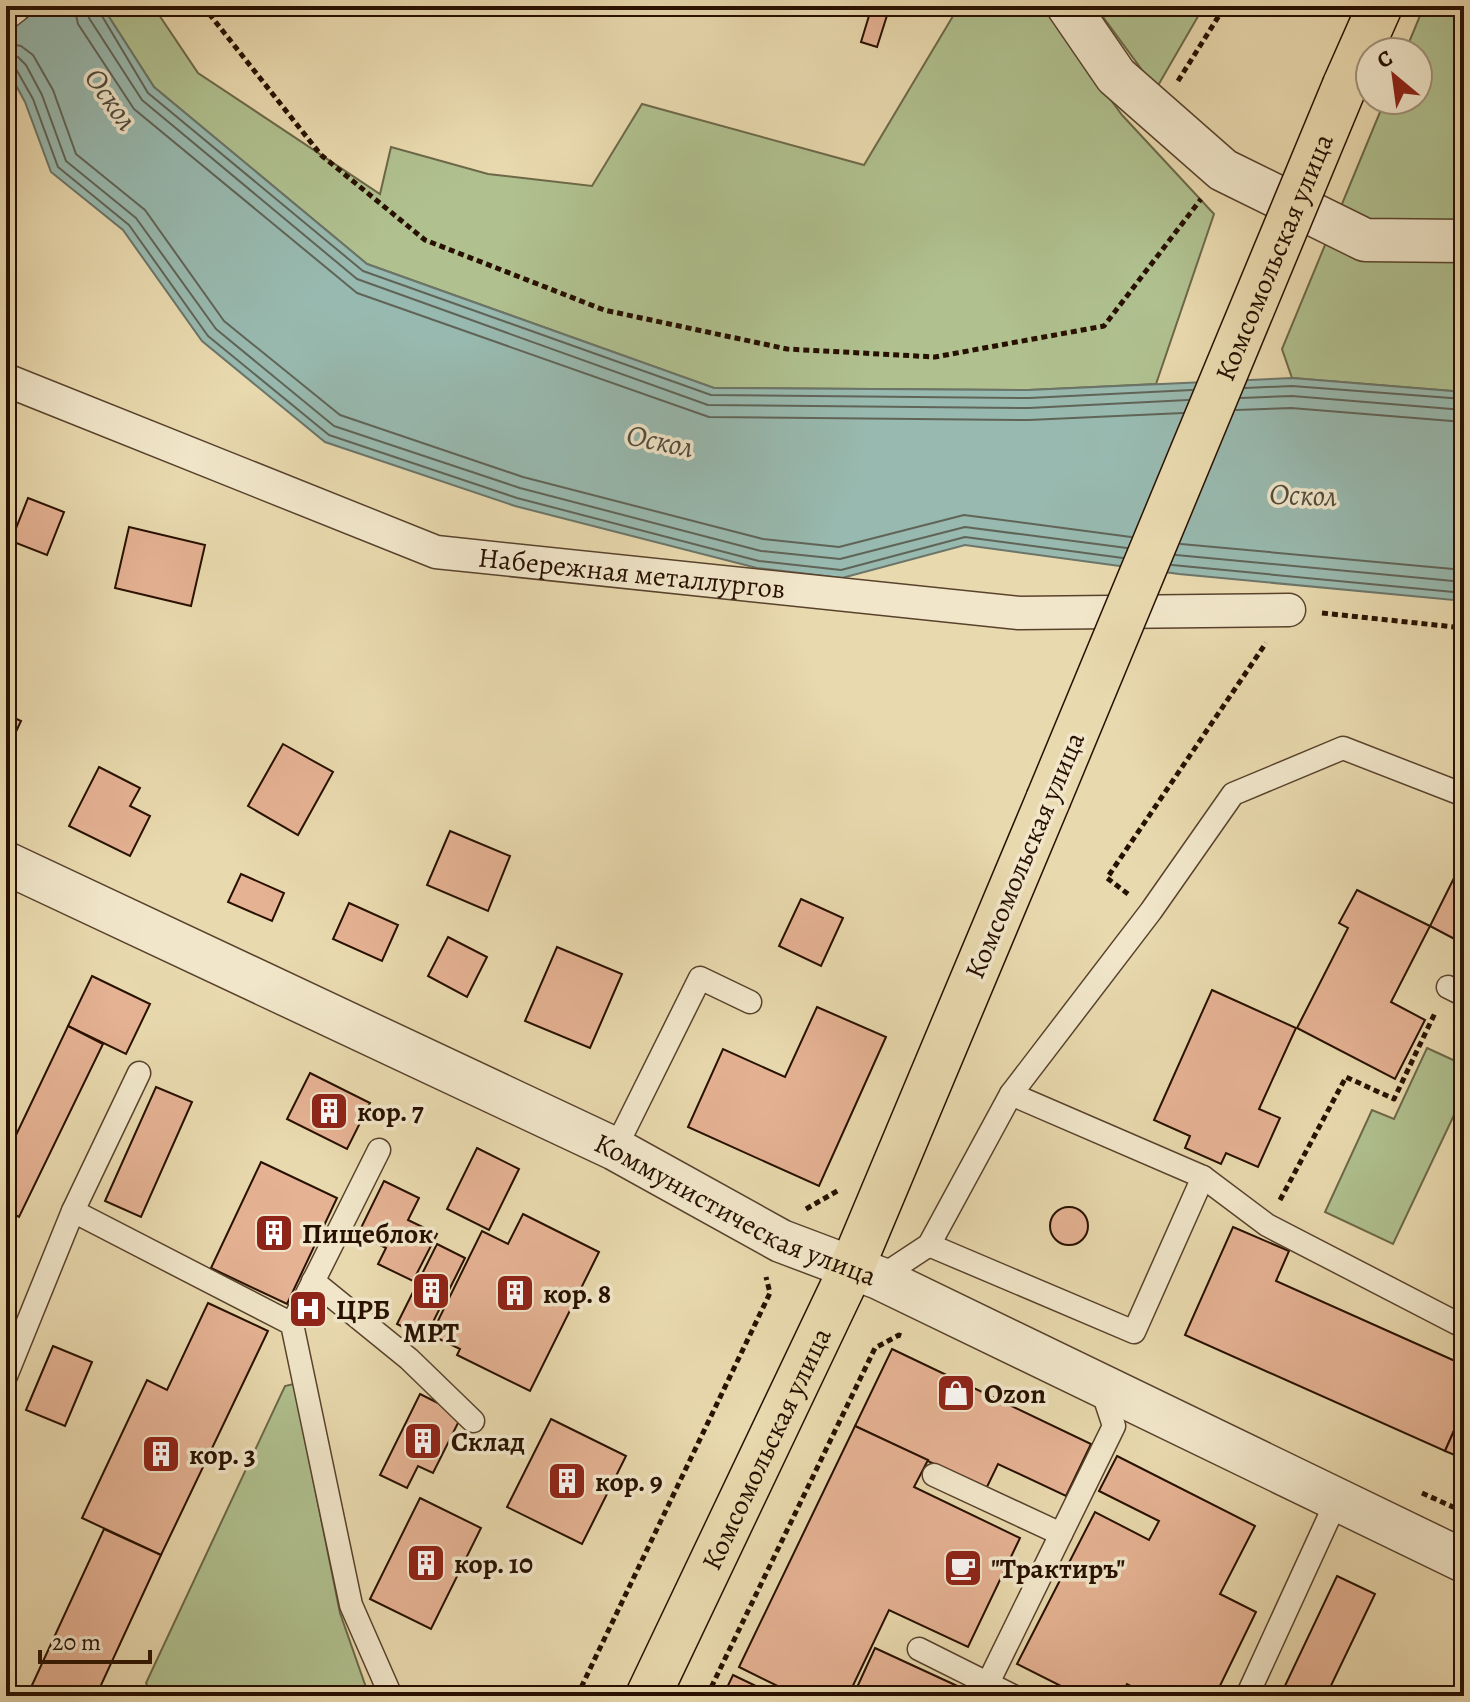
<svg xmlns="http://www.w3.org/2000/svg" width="1470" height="1702" viewBox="0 0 1470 1702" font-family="Alegreya,serif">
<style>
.green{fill:#b0c08f;stroke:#6c6848;stroke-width:2}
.water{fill:#98b9af;stroke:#6b7569;stroke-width:2}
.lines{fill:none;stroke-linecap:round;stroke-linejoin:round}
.shore{stroke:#606458;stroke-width:2}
.building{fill:#e5b293;stroke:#281000;stroke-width:2}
.service-casing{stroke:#58422c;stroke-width:25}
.pedestrian-casing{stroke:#58422c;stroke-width:35}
.minor-casing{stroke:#58422c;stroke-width:45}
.primary-casing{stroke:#281000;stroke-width:47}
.path{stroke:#281000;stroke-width:5;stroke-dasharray:6 4;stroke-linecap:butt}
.service{stroke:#f1e6ca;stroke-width:22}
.pedestrian{stroke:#f1e6ca;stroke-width:32}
.minor{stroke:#f1e6ca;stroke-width:42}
.primary{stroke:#e9d9ae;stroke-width:44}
.primary-bridge-casing{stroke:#281000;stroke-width:47;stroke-linecap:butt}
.primary-bridge{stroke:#e9d9ae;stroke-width:44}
.labels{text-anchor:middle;stroke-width:7;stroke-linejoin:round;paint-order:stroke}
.street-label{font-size:28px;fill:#281000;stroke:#f1e6ca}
.poi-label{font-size:28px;font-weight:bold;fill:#281000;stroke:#f1e6ca;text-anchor:start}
.water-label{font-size:30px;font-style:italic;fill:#4f4b3d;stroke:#f1e6ca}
</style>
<rect width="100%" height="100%" fill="#e9d9ae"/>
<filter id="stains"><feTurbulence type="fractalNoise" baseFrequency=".0025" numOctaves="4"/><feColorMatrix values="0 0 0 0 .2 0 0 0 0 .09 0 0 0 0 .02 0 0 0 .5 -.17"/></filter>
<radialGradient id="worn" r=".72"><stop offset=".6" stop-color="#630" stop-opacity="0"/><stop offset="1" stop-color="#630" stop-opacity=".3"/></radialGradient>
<!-- green -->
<g class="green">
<polygon points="102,6 153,6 198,73 380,194 391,147 488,174 592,186 642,104 864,165 959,6 1042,6 1122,115 1214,214 1156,384 1029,390 714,388 367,264 154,87"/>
<polygon points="1095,6 1204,6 1156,89"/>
<polygon points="1424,6 1464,6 1464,392 1292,378 1282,349 1385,100 1418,100 1418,52 1405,52"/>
<polygon points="1427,1048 1464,1065 1464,1094 1393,1244 1325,1212 1372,1110 1394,1119"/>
<polygon points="294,1384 340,1613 369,1696 152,1696 146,1683 285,1386"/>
</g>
<!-- water -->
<polygon class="water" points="6,6 102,6 154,87 367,264 714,388 1029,390 1292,378 1464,392 1464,601 1179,574 965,545 842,578 757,568 515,506 325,442 202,341 123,230 51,172 25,102 6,67"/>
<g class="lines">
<!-- shore -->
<g class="shore">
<polyline points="74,6 78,24 134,109 357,293 709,417 1029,420 1183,413"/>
<polyline points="86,6 89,18 142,100 357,279 708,405 1029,408 1188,400"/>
<polyline points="96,6 148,93 363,271 711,395 1029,398 1192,390"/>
<polyline points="6,43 21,46 33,55 53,90 76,154 145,210 224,321 340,415 523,477 763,539 839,547 964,515 1131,537"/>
<polyline points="6,55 18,57 26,65 42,95 66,161 136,218 216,329 334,426 520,488 761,551 840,559 965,527 1127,548"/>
<polyline points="6,65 16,69 33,99 58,167 129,225 208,336 329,435 517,498 759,561 841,570 965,537 1123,558"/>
<polyline points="1245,388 1292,386 1464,399"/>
<polyline points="1241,398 1292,396 1464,410"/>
<polyline points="1236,410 1291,408 1464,422"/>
<polyline points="1181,544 1464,570"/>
<polyline points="1176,555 1464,582"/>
<polyline points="1172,565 1464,593"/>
</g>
</g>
<!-- building -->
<g class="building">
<polygon points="872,6 890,6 877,47 861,42"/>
<polygon points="28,498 64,512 47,555 11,541"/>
<polygon points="129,527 205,545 191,606 115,588"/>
<polygon points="6,714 21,721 6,753"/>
<polygon points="283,744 333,772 298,835 248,806"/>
<polygon points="99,767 140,788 130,806 150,816 130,856 69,826"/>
<polygon points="450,831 510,856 488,911 427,885"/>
<polygon points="1464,858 1464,944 1430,926"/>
<polygon points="241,874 284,893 272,921 228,902"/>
<polygon points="1357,890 1430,926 1391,1002 1425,1020 1395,1079 1297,1028 1348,928 1339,923"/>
<polygon points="801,899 843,918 821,966 779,946"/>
<polygon points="349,903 398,925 382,961 333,939"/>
<polygon points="448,937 487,957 467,997 428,976"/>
<polygon points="557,947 622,974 590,1048 525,1021"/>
<polygon points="92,976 150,1004 126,1054 68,1026"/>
<polygon points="1212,990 1296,1028 1259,1109 1280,1118 1258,1167 1226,1153 1221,1164 1185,1148 1190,1136 1154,1120"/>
<polygon points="817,1007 886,1037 819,1186 688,1127 723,1049 785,1077"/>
<polygon points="68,1026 103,1044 19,1217 6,1210 6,1156"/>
<polygon points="310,1073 370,1103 347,1149 287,1119"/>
<polygon points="156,1087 192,1102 141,1217 105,1201"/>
<polygon points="477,1148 519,1169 489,1230 447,1209"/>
<polygon points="261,1162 337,1198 287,1304 211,1268"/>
<polygon points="384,1181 419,1198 408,1220 437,1234 413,1281 378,1264 386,1248 358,1234"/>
<circle cx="1069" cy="1226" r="19"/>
<polygon points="523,1214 599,1252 530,1391 457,1355 460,1349 431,1335 482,1231 508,1244"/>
<polygon points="1233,1227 1289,1251 1276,1281 1464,1365 1464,1408 1445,1451 1185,1335"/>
<polygon points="437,1244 465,1258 425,1338 397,1324"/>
<polygon points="208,1303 268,1331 161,1555 82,1518 147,1380 167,1390"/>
<polygon points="53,1346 92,1362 65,1426 26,1410"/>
<polygon points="892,1349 1091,1444 1066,1496 998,1464 986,1489 855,1426"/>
<polygon points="420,1394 462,1415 433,1473 418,1466 407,1488 380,1475"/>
<polygon points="1464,1408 1464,1459 1445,1451"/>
<polygon points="551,1419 626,1456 582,1544 507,1507"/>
<polygon points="855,1426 928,1460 914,1487 1020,1538 968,1647 889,1610 848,1696 798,1696 739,1667"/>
<polygon points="1117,1456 1255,1526 1220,1594 1256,1612 1215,1696 1150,1696 1127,1684 1121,1696 1062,1696 1065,1688 1017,1664 1095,1512 1149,1540 1159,1521 1099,1491"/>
<polygon points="420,1498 481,1528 431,1629 370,1599"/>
<polygon points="104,1529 161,1555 96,1696 27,1696"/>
<polygon points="1337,1576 1375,1594 1326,1696 1289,1696 1282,1692"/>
<polygon points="875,1648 979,1696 853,1696"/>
<polygon points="733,1675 777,1696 723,1696"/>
</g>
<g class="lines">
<!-- service casing -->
<g class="service-casing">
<g id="service">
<polyline points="1448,987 1464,995"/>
<polyline points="615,1149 700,978 750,1002"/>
<polyline points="1203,1177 1267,1225 1464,1327"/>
<polyline points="73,1211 139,1073"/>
<polyline points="929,1245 1134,1332 1203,1177 1011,1094"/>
<polyline points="879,1278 929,1245 1011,1094 1151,911 1233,794 1343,748 1464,795"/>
<polyline points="313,1281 409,1359 473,1421"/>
<polyline points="292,1324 379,1150"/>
<polyline points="6,1376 73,1211 292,1324 351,1605 391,1696"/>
<polyline points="934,1475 1061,1534"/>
<polyline points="919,1649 1013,1696"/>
<polyline points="988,1683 1114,1426 1101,1387"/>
<polyline points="1248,1694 1337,1500"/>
</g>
</g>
<!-- pedestrian casing -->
<g class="pedestrian-casing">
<g id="pedestrian">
<polyline points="6,13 15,6"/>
<path id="s1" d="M6,380L436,552L1019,613L1289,610"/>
</g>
</g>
<!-- minor casing -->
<g class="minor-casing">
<g id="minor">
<polyline points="1068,6 1116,76 1223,170 1365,240 1464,241"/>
<path id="s2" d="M6,863L615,1149L781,1241L879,1278L1464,1561"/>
</g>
</g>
<!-- primary casing -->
<g class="primary-casing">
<g id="primary">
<polyline points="1345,85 1380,6"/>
<path id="s3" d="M648,1696L852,1267L1048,800"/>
</g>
</g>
<!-- path -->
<g class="path">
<polyline points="203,6 321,155 425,240 604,310 787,349 935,357 1104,326 1201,199"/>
<polyline points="1178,81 1225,6"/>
<polyline points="1322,613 1464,628"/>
<polyline points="1128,894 1107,878 1266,643"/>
<polyline points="1280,1200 1346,1077 1394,1099 1435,1013"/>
<polyline points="806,1209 839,1190"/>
<polyline points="1422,1493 1464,1512"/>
<polyline points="577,1696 770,1293 766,1277"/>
<polyline points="707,1696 875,1348 899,1335 904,1337"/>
</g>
<!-- service -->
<use href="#service" class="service"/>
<!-- pedestrian -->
<use href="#pedestrian" class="pedestrian"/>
<!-- minor -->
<use href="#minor" class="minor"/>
<!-- primary -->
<use href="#primary" class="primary"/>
<!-- primary-bridge casing -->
<g class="primary-bridge-casing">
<g id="primary-bridge">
<path id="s4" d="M1048,800L1345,85"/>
</g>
</g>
<!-- primary-bridge -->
<use href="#primary-bridge" class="primary-bridge"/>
</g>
<!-- icons -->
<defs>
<g id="building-square" transform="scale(2)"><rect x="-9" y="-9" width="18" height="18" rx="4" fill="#8f2418" stroke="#f1e6ca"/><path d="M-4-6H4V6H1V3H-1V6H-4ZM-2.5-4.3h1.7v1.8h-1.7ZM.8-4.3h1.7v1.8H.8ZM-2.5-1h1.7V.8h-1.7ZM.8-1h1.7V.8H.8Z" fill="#fff"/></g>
<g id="hospital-square" transform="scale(2)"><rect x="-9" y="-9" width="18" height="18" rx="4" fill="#8f2418" stroke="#f1e6ca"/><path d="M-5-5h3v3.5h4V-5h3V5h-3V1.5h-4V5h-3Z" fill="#fff"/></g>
<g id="shop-square" transform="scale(2)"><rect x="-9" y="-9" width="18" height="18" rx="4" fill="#8f2418" stroke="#f1e6ca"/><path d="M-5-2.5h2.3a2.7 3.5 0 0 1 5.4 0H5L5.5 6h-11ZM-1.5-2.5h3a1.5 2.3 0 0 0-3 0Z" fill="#fff"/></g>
<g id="cafe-square" transform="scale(2)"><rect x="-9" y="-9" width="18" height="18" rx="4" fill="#8f2418" stroke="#f1e6ca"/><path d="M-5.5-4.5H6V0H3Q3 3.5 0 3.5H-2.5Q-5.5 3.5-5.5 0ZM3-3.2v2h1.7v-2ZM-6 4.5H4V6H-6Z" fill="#fff"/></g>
</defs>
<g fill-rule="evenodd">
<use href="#building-square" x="329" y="1111"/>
<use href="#building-square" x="274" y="1233"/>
<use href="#building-square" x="431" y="1291"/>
<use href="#building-square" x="515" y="1293"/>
<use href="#hospital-square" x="308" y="1309"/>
<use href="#shop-square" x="956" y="1393"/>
<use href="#building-square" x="423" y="1441"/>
<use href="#building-square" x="161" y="1454"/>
<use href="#building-square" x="567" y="1481"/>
<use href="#building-square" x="426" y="1563"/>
<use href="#cafe-square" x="963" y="1568"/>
</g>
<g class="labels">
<!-- street labels -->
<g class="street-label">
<text dy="10" stroke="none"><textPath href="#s4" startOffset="588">Комсомольская улица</textPath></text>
<text dy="10" stroke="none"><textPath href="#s1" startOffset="660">Набережная металлургов</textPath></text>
<text transform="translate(1024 855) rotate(-67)" y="10">Комсомольская улица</text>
<text dy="10" stroke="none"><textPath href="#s2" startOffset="808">Коммунистическая улица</textPath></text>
<text dy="10" stroke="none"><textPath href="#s3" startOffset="274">Комсомольская улица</textPath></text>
</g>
<!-- poi labels -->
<g class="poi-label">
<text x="357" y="1121">кор. 7</text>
<text x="302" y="1243">Пищеблок</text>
<text x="543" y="1303">кор. 8</text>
<text x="336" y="1319">ЦРБ</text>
<text x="431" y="1342" text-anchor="middle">МРТ</text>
<text x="984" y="1403">Ozon</text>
<text x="451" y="1451">Склад</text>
<text x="189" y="1464">кор. 3</text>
<text x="595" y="1491">кор. 9</text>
<text x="454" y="1573">кор. 10</text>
<text x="991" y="1578">"Трактиръ"</text>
</g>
<!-- water labels -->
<g class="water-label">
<text transform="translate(111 99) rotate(55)" y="10">Оскол</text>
<text transform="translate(660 441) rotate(12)" y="10">Оскол</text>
<text transform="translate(1303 495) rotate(2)" y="10">Оскол</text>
</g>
</g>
<!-- margin -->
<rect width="1470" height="1702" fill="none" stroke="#e9d9ae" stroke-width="32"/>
<rect x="8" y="8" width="1454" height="1686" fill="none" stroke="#281000" stroke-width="4"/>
<rect x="16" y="16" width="1438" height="1670" fill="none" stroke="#281000" stroke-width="2"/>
<!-- north arrow -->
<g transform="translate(1394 76) rotate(331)"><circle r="38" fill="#f1e6ca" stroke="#a19079" stroke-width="2"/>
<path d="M0-6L14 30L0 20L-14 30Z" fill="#8f2418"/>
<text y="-12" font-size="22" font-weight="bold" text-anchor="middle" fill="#281000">С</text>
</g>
<!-- scale -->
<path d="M40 1650v12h110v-12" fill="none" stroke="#281000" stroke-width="4"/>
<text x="52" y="1650" font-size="24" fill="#281000" stroke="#f1e6ca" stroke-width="6" paint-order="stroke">20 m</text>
<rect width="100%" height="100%" filter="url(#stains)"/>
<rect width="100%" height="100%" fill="url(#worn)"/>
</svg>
